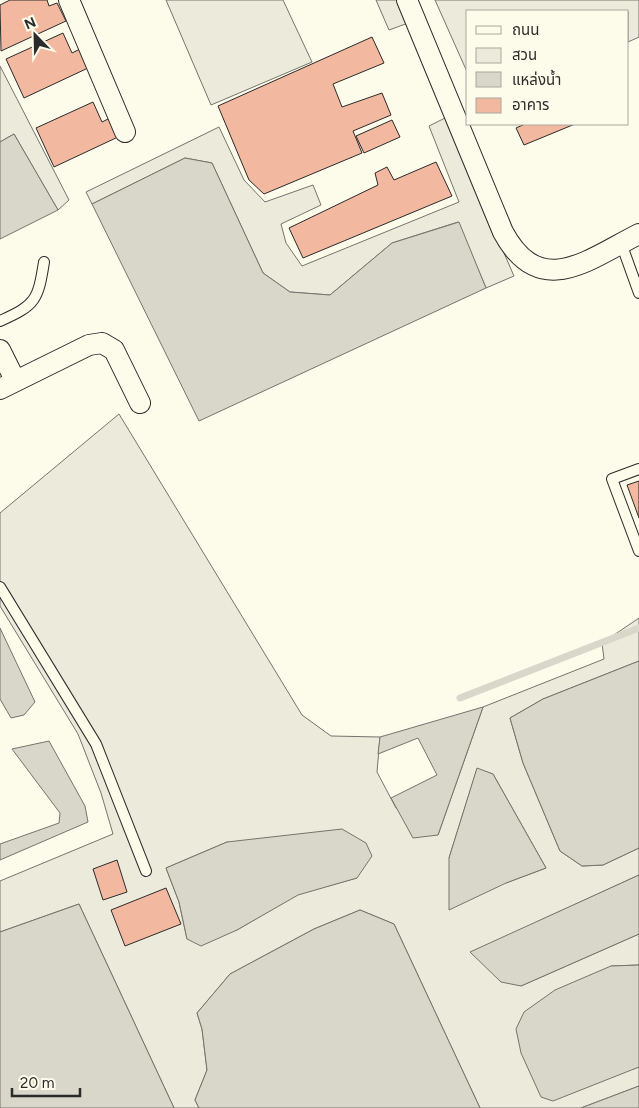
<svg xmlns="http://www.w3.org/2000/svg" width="639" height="1108" viewBox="0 0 639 1108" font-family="Figtree,'Noto Sans Thai',sans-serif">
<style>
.green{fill:#ecebdb;stroke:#74746e;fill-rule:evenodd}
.water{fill:#d8d7c9;stroke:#74746e}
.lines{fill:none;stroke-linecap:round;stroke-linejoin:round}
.stream{stroke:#d8d7c9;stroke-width:7}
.building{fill:#f2b8a0;stroke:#2b2b2b}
.lane-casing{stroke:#2b2b2b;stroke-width:12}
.street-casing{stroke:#2b2b2b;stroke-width:22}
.lane{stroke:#fdfbea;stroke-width:10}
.street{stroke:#fdfbea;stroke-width:20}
</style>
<rect width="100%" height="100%" fill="#fdfbea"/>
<!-- green -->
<g class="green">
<polygon points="166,0 283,0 312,62 211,105"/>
<polygon points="376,0 402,0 411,22 389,30"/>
<polygon points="435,0 639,0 639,37 628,42 628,11 468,11 468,74"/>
<polygon points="0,66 69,200 58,210 14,134 0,142"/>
<polygon points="445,118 514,276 486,288 458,222 392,243 330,295 290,292 263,273 212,163 185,158 92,204 86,192 219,127 244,180 265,202 313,185 321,205 281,224 286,243 302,266 459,202 429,126"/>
<path d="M119,414L302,715L331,736L380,737L377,772L396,808L438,835L483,707L604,659L602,643L639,618V661L543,699L510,718L523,763L560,851L582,866L603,865L639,848V875L539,921L521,986L639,934V965L611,966L633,1069L639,1067V1086L581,1108H480L394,924L360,910L314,929L230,974L197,1013L202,1029L207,1070L195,1100L199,1108H174L79,904L0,932V881L113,834L101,793L78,734L0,606V513ZM477,769L493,774L546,868L506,883L449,858ZM227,842L357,878L298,894L237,930L187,939L179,902L166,868Z"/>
</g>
<!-- water -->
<g class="water">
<polygon points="14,134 58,210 0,239 0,142"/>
<polygon points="185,158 212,163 263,273 290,292 330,295 392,243 459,222 486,288 199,421 92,204"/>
<polygon points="0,628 35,702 24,715 11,718 0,699"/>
<polygon points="639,661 639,848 603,865 582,866 560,851 523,763 510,718 543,699"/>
<polygon points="483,707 438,835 413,838 391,798 437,775 418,738 378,754 380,737"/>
<polygon points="49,741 85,806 88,822 0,860 0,844 59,823 60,813 12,749"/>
<polygon points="477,768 493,774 546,868 506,883 449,910 449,858"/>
<polygon points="342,829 366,843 372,856 357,878 298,895 237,930 201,946 187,939 179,902 166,868 227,842"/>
<polygon points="639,875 639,934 521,986 501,982 470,952"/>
<polygon points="79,904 174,1108 0,1108 0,932"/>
<polygon points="360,910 394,924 480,1108 199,1108 195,1100 207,1070 202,1029 197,1013 230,974 314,929"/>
<polygon points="639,965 639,1067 553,1101 541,1097 521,1053 516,1029 524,1012 555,990 611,966"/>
<polygon points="639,1086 639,1108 581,1108"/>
</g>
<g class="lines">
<!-- stream -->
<polyline class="stream" points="460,698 639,628"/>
</g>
<!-- building -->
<g class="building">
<polygon points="10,0 47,0 49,6 57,3 66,21 1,51 0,5"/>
<polygon points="63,33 72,53 80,49 88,68 24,98 6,59"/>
<polygon points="372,37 384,63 333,84 342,107 382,93 391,115 353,131 362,153 264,194 249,180 218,106"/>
<polygon points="93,102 102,122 110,118 118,137 54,167 36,128"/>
<polygon points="392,120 400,137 364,153 356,136"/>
<polygon points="525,124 575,124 524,145 516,128"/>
<polygon points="436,162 452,196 303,258 289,228 378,185 375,173 387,167 394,180"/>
<polygon points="639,481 639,518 627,485"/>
<polygon points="117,860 127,892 103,900 93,869"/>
<polygon points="166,888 181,924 125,946 111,910"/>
</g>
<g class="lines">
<!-- lane casing -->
<g class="lane-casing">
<g id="lane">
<polyline points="621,243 639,293"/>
<path d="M0,321C36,305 38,300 44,262"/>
<polyline points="639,469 612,479 639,551"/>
<polyline points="0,587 96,744 146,871"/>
</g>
</g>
<!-- street casing -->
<g class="street-casing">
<g id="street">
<polyline points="69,0 125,132"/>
<path d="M407,0L503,232C540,301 589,259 639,234"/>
<polyline points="0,350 15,380"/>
<polyline points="0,389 89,345 102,343 114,350 140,403"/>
</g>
</g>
<!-- lane -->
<use href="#lane" class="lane"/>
<!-- street -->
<use href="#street" class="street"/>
</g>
<!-- legend -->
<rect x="466" y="10" width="162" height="115" fill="#fdfbea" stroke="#a9a89e"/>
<rect x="476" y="26" width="25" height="8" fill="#fdfbea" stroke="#a9a89e"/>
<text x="512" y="35" font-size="15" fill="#2b2b2b">ถนน</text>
<rect x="476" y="48" width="25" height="15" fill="#ecebdb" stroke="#a9a89e"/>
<text x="512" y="60" font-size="15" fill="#2b2b2b">สวน</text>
<rect x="476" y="72" width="25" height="15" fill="#d8d7c9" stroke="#a9a89e"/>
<text x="512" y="85" font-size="15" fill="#2b2b2b">แหล่งน้ำ</text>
<rect x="476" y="98" width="25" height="15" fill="#f2b8a0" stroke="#a9a89e"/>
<text x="512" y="110" font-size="15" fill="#2b2b2b">อาคาร</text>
<!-- north arrow -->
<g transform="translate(35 35) rotate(337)" stroke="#fdfbea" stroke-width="4" paint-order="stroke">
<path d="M0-4L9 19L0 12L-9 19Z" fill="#2b2b2b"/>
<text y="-8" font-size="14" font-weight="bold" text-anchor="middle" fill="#2b2b2b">N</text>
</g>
<!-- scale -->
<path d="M12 1088v8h68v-8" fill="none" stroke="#2b2b2b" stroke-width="2.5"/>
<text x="20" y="1088" font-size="15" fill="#2b2b2b" stroke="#fdfbea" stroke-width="4" paint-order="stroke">20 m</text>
</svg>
